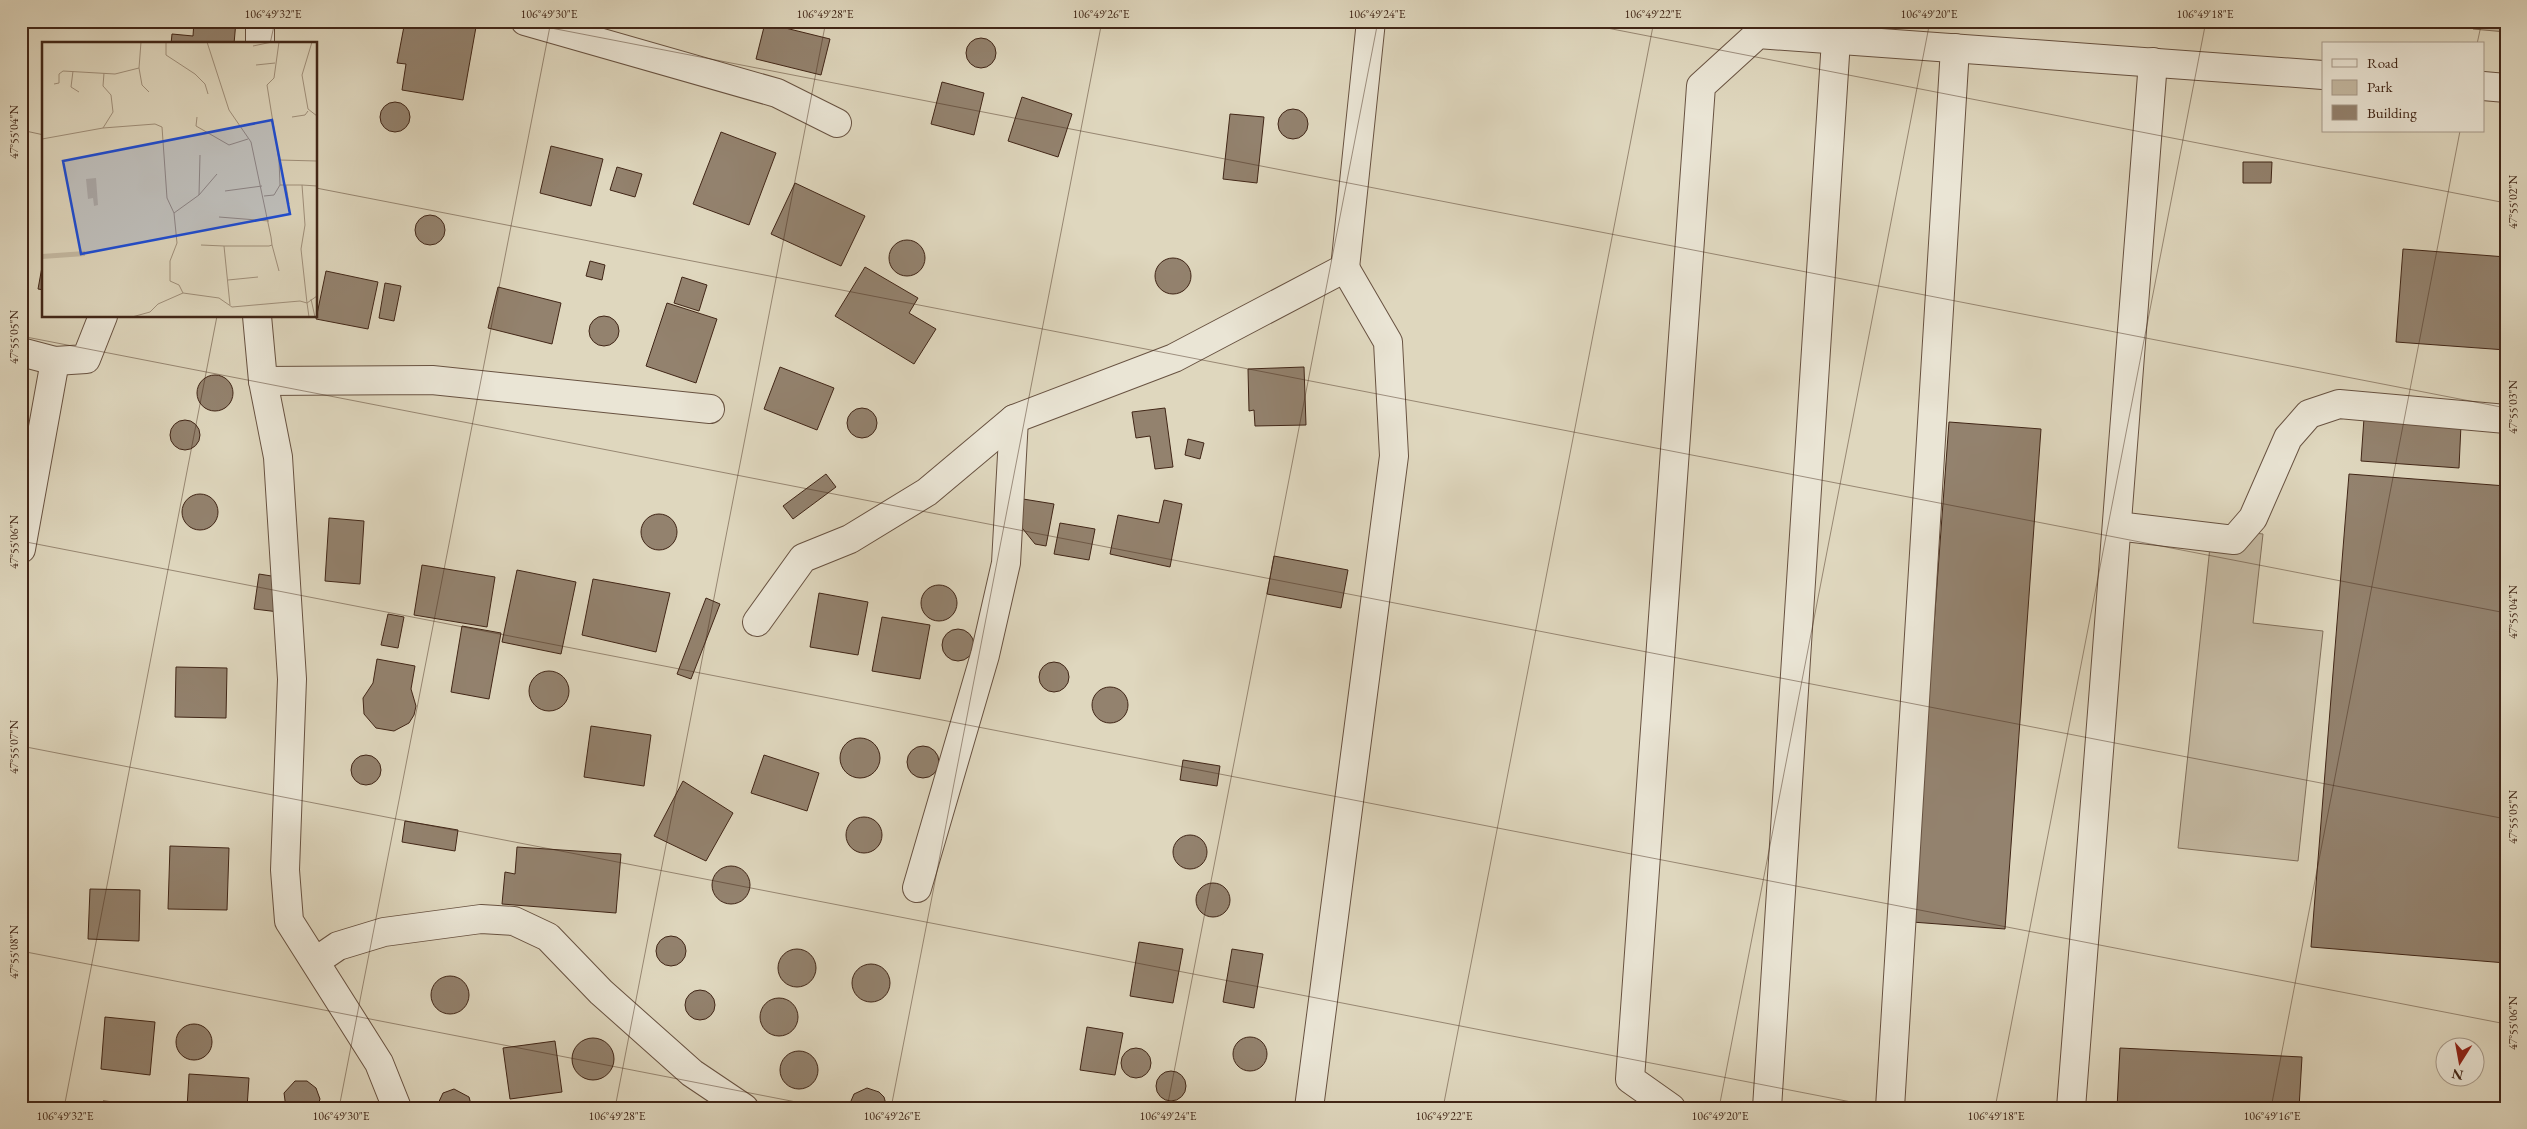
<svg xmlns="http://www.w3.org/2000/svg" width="2527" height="1129" viewBox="0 0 2527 1129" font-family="'EB Garamond',serif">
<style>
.green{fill:#c4b9a2;stroke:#82705c}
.building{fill:#93826e;stroke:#412617}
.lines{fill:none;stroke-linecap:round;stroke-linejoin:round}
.minor-casing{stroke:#685241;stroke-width:30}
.minor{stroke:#eae5d5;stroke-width:28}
.ticks{fill:none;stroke:#412617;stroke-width:1;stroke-opacity:0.45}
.inset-road{fill:none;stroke:#a0907b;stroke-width:1}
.view{fill:#1d4ed8;fill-opacity:0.15;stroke:#1d4ed8;stroke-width:2.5}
.inset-edge{fill:none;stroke:#412617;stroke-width:2.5}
.neatline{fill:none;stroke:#412617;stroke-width:2}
.ticks-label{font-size:12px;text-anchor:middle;fill:#412617}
</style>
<rect width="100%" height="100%" fill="#dfd7be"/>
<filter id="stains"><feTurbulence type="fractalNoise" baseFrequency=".004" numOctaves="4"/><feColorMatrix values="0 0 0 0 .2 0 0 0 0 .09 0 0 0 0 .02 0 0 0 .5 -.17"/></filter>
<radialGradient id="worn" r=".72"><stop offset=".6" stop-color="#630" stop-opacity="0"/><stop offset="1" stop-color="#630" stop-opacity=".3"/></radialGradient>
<!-- green -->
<g class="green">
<polygon points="2474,21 2506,21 2506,32 2473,29"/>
<polygon points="2212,528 2263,534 2253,623 2323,631 2298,861 2178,848"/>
</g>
<!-- building -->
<g class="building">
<polygon points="67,21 118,21 117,24"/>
<polygon points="194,21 236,21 234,44 171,44 172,34 193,36"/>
<polygon points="405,21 444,21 476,27 463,100 402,90 406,64 397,63"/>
<polygon points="765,23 830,39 821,75 756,59"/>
<circle cx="981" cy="53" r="15"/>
<polygon points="942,82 984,93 974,135 931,124"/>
<polygon points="1022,97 1072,114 1058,157 1008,141"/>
<circle cx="395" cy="117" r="15"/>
<circle cx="1293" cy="124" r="15"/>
<polygon points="1230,114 1264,117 1257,183 1223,179"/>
<polygon points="721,132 776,153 749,225 693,204"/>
<polygon points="551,146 603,159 591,206 540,193"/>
<polygon points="2243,162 2272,162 2271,183 2243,183"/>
<polygon points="617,167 642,174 635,197 610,190"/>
<polygon points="795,183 865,216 841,266 771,234"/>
<circle cx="430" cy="230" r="15"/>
<circle cx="907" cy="258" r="18"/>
<polygon points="2403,249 2506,257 2506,350 2396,342"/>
<polygon points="44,256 44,290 38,289"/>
<circle cx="1173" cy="276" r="18"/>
<polygon points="590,261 605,265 602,280 586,276"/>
<polygon points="865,267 918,298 909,313 936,329 914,364 835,316"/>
<polygon points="326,271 378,282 368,329 316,319"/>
<polygon points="682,277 707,285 699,311 674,303"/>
<polygon points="385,283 401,286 394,321 379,318"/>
<polygon points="498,287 561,303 552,344 488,328"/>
<polygon points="667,303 717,319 696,383 646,366"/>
<circle cx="604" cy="331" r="15"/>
<polygon points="780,367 834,388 817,430 764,409"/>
<polygon points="1304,367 1306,425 1255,426 1254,410 1249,411 1248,369"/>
<circle cx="215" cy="393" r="18"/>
<circle cx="862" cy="423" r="15"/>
<polygon points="1165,408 1173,467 1155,469 1150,436 1136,438 1132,412"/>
<polygon points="2364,418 2461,425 2459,468 2361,461"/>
<circle cx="185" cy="435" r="15"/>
<polygon points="1949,422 2041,429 2005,929 1912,922"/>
<polygon points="1188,439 1204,443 1200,459 1185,455"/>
<polygon points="826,474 836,487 793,519 783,506"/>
<polygon points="2349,474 2506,486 2506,963 2311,947"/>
<circle cx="200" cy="512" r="18"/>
<polygon points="1023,499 1054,504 1046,546 1035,544 1019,524"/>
<polygon points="1164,500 1182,504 1170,567 1110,554 1118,515 1159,523"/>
<circle cx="659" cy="532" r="18"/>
<polygon points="329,518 364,521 360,584 325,581"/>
<polygon points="1060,523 1095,529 1089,560 1054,554"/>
<polygon points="1274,556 1348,570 1341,608 1267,594"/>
<polygon points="422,565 495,577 487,627 414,615"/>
<polygon points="517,570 576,582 561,654 502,642"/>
<polygon points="259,574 284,578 279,612 254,609"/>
<polygon points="593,579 670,593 656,652 582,635"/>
<circle cx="939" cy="603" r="18"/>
<polygon points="819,593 868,602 858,655 810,647"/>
<polygon points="706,598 720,604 691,679 677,674"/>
<polygon points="388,614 404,617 398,648 381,645"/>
<polygon points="882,617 930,625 920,679 872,671"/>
<polygon points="462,626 501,633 489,699 451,692"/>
<circle cx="958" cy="645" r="16"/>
<polygon points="377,659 415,666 411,689 416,706 414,715 409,723 394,731 376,728 364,714 363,698 373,683"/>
<circle cx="1054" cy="677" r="15"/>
<polygon points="176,667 227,668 226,718 175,717"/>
<circle cx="549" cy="691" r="20"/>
<circle cx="1110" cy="705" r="18"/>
<polygon points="591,726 651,735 644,786 584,777"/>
<circle cx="860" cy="758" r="20"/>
<circle cx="923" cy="762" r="16"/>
<circle cx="366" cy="770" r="15"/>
<polygon points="764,755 819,773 807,811 751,793"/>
<polygon points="1183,760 1220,766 1217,786 1180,780"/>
<polygon points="683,781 733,813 706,861 654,836"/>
<circle cx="864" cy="835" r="18"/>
<polygon points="405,821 458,830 455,851 402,842"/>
<circle cx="1190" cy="852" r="17"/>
<polygon points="170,846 229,848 227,910 168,909"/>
<polygon points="517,847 621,854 616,913 502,904 505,872 515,874"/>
<circle cx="731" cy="885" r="19"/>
<circle cx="1213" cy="900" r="17"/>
<polygon points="90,889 140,890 139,941 88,939"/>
<circle cx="671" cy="951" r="15"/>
<polygon points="1139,942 1183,949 1173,1003 1130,996"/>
<circle cx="797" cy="968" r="19"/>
<polygon points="1232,949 1263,954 1254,1008 1223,1002"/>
<circle cx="871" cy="983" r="19"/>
<circle cx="450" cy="995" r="19"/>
<circle cx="700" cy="1005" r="15"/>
<circle cx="779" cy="1017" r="19"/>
<polygon points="105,1017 155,1022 150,1075 101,1069"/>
<circle cx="194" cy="1042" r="18"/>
<polygon points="1087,1027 1123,1033 1115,1075 1080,1070"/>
<circle cx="1250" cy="1054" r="17"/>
<circle cx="593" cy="1059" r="21"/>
<polygon points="555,1041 562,1092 510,1099 503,1048"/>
<circle cx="1136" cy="1063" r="15"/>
<polygon points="2120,1048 2302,1057 2299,1108 2117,1108"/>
<circle cx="799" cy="1070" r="19"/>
<circle cx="1171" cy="1086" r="15"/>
<polygon points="189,1074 249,1078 247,1108 187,1108"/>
<polygon points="295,1081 307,1081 316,1088 320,1099 317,1108 286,1108 284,1093"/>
<polygon points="867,1088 879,1092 884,1097 887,1108 848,1108 854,1094"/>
<polygon points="454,1089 469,1097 472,1108 436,1108 443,1093"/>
<polygon points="103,1101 152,1105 151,1108 103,1108"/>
</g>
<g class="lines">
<!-- minor casing -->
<g class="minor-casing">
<g id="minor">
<polyline points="525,21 777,93 837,123"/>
<polyline points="260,44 260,21"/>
<polyline points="2483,86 2506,88"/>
<polyline points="257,316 263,381 278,457 292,679 285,870 289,921 379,1063 397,1108"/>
<polyline points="21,352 55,361 21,549"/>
<polyline points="55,361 86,359 103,316"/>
<polyline points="263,381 432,380 710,409"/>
<polyline points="2117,526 2234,540 2253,518 2288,438 2309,414 2339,404 2506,419"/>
<polyline points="757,622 803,558 850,539 927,492 1014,419 1174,358 1345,268 1371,21"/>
<polyline points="917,888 985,655 1006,563 1014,419"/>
<polyline points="316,961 338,946 384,932 481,919 514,921 548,937 601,992 692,1073 744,1108"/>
<polyline points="1309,1108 1394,456 1388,342 1345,268"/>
<polyline points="1671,1108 1630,1079 1701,86 1758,34 2323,75"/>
<polyline points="1767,1108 1836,40"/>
<polyline points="1890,1108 1955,48"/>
<polyline points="2071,1108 2153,62"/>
</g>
</g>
<!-- minor -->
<use href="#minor" class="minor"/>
</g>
<!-- ticks -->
<path class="ticks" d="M515,21L2506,408M1571,21L2506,203M270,44L275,21M2477,44L2482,21M21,130L44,135M316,188L2506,613M21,336L2506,819M21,541L2506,1024M21,746L1882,1108M21,951L827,1108M64,1108L217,316M339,1108L551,21M615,1108L826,21M891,1108L1102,21M1167,1108L1378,21M1443,1108L1654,21M1719,1108L1930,21M1995,1108L2206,21M2271,1108L2460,131"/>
<!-- overview -->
<g transform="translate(42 42)">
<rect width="275" height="275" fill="#dfd7be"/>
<path d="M54,136L56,163L52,164L51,156L46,157L44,137ZM43,209V214L0,217V212Z" fill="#c4b9a2"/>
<path class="inset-road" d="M99,0L97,26L100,43L107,50M124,0V13L153,32L163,42L166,52M165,0L187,68L209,100L229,195L230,203L227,204H182L188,263M237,0L232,36L225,43L237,118L238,143H260L263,183L259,207L265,261L275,254M270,0L260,33L266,67L275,74M211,4L230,0M214,23L233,21M31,29L29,45L37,50M12,42L17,41V32L21,29L73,32L97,26M155,75L154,84L187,103L206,97M250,75L263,73L266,69M61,86L113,82L120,85L125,156L132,171M0,97L61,86L71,70L69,53L61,44L62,31M237,118L275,119M244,143L247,162M260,143L275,144M183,149L220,144M157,153L158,113M222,154L232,153L238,143M177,175L227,179M159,203L182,204M230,203L237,229M186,238L216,235M141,251L137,243L128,239V219L135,201L132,171L157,153L175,132M269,257L273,275M90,275L108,270L116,262L141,251L177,256L190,265L258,259L265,261L267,275"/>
<path class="view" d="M230,78L248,172L39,212L21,119Z"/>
<rect width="275" height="275" class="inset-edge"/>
</g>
<!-- margin -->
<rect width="2527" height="1129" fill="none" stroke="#dfd7be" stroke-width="55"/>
<!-- legend -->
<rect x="2322" y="42" width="162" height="90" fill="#eae5d5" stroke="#a69989"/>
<rect x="2332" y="59" width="25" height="8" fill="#eae5d5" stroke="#a69989"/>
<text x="2367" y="68" font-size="15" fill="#412617">Road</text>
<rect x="2332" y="80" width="25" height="15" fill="#c4b9a2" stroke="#a69989"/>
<text x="2367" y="92" font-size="15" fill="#412617">Park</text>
<rect x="2332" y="105" width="25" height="15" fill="#93826e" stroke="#a69989"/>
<text x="2367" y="118" font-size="15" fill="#412617">Building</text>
<!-- north arrow -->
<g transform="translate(2460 1062) rotate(191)"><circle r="24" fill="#eae5d5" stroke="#a69989"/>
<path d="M0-4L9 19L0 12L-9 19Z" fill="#8f2418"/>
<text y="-8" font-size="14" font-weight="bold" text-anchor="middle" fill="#412617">N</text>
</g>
<rect x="28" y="28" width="2472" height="1074" class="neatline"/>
<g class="ticks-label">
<text x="273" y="18">106°49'32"E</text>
<text x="549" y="18">106°49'30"E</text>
<text x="825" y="18">106°49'28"E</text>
<text x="1101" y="18">106°49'26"E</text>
<text x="1377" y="18">106°49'24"E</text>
<text x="1653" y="18">106°49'22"E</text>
<text x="1929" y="18">106°49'20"E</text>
<text x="2205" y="18">106°49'18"E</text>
<text transform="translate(14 132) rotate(-90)" y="4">47°55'04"N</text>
<text transform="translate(2513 202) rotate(-90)" y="4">47°55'02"N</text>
<text transform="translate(14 337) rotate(-90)" y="4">47°55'05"N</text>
<text transform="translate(2513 407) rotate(-90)" y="4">47°55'03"N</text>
<text transform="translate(14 542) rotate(-90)" y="4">47°55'06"N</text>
<text transform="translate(2513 612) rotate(-90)" y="4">47°55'04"N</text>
<text transform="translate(14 747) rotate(-90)" y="4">47°55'07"N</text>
<text transform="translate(2513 817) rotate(-90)" y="4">47°55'05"N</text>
<text transform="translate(14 952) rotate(-90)" y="4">47°55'08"N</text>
<text transform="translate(2513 1023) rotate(-90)" y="4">47°55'06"N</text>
<text x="65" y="1120">106°49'32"E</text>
<text x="341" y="1120">106°49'30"E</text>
<text x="617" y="1120">106°49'28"E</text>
<text x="892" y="1120">106°49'26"E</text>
<text x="1168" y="1120">106°49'24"E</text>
<text x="1444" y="1120">106°49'22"E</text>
<text x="1720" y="1120">106°49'20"E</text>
<text x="1996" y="1120">106°49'18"E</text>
<text x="2272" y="1120">106°49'16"E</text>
</g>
<rect width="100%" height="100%" filter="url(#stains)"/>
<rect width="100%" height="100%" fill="url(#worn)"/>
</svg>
